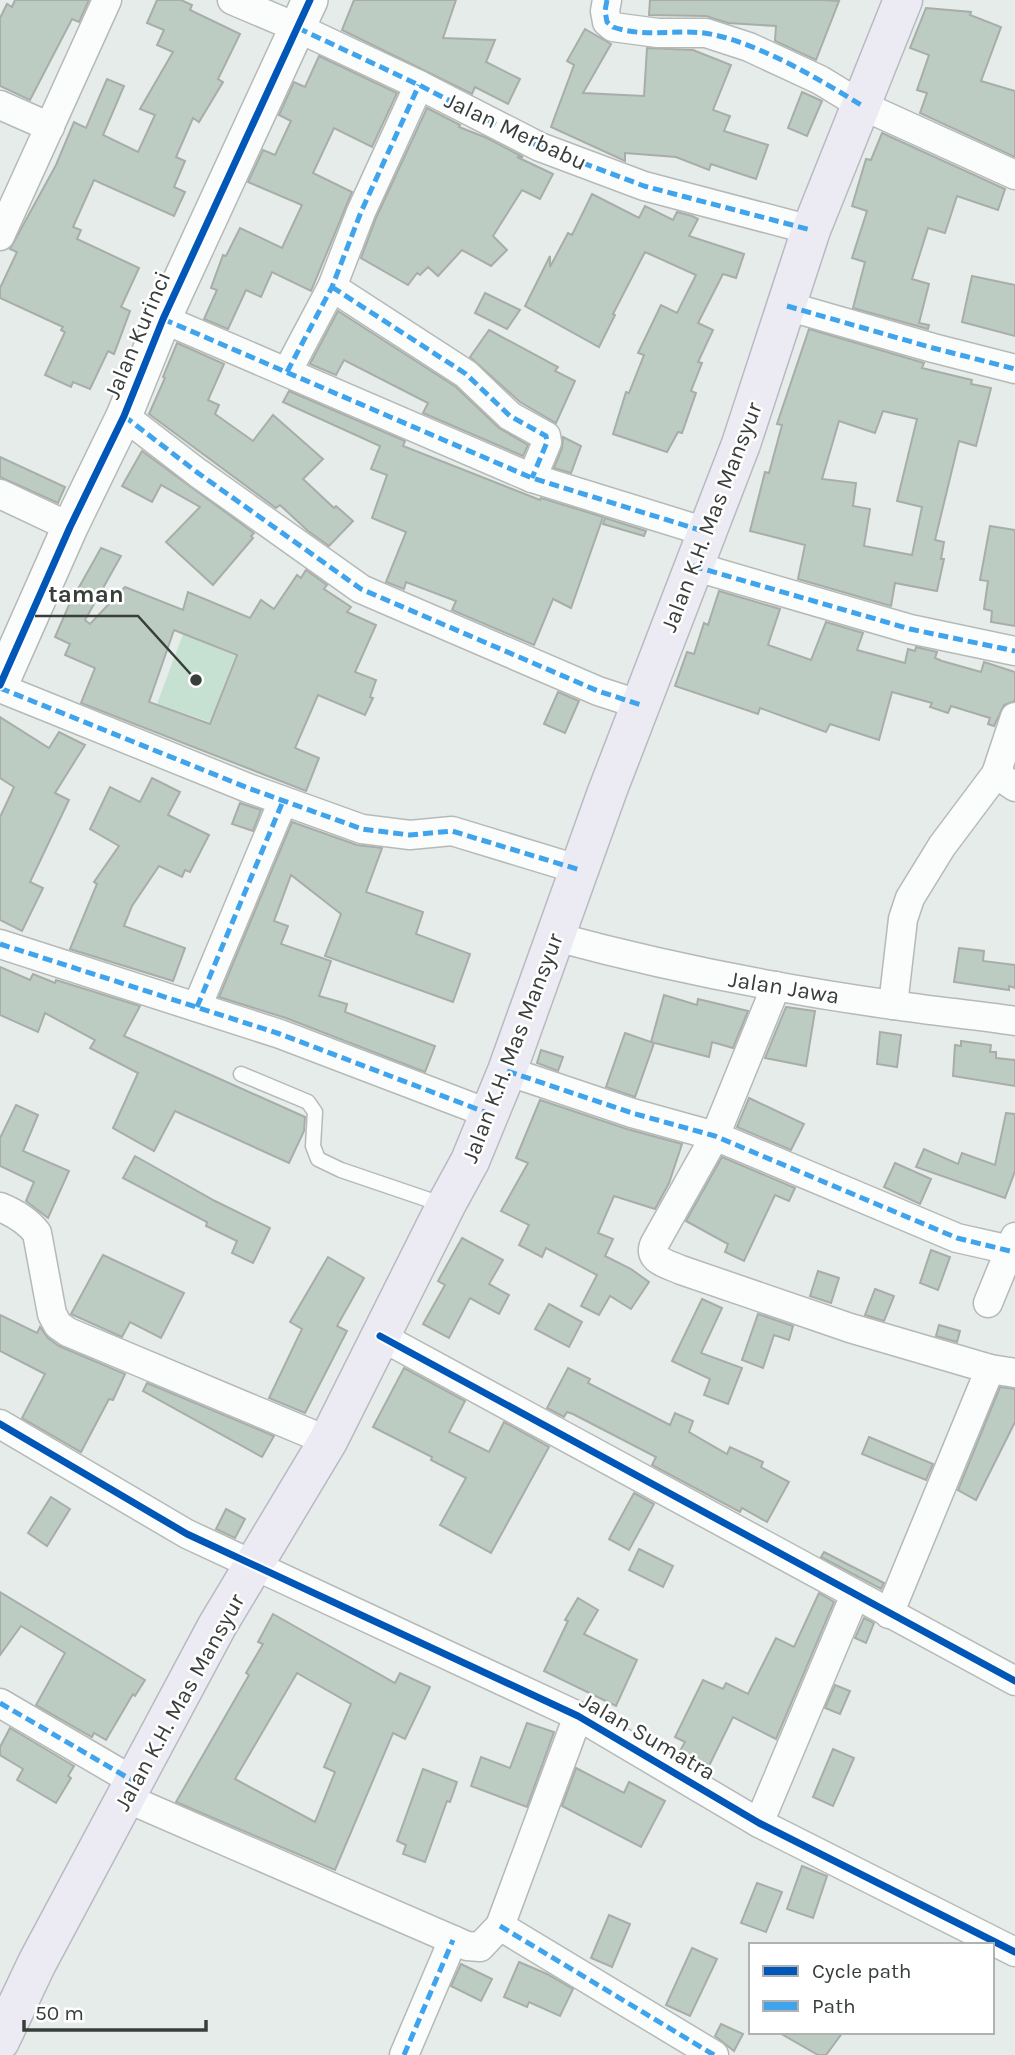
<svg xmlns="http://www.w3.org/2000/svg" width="1015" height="2055" viewBox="0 0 1015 2055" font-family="Karla,sans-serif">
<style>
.green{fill:#c6e1d1}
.building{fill:#bcccc3;stroke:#a8adaa;stroke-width:2;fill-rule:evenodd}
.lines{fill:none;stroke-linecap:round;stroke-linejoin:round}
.service-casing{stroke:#b5bab8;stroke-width:17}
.minor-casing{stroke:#b5bab8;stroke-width:31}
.tertiary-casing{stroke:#b5bab8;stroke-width:38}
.trunk-casing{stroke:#b9b9c3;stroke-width:41}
.service{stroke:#fbfcfc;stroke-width:14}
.minor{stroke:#fbfcfc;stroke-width:28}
.tertiary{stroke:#fbfcfc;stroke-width:35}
.trunk{stroke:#eceaf3;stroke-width:38}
.quiet{stroke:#3fa4ec;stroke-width:5;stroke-dasharray:10 5;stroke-linecap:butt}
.cycleway-casing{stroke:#fff;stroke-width:11}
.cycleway{stroke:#0057b8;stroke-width:7}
.labels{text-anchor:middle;stroke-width:5;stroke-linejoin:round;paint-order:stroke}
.street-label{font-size:23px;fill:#383e3a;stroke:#fff}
.leader{fill:none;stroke:#383e3a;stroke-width:2.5}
.callout-dot{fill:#383e3a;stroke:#fff;stroke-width:2.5}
.callout-label{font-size:24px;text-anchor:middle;font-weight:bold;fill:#383e3a;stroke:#fff;stroke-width:5;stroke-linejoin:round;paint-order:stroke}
</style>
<rect width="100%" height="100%" fill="#e6ece9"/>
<!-- green -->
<polygon class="green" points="183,634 235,656 210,722 157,704"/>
<!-- building -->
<g class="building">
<polygon points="15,0 89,0 79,22 72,19 30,100 0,86 0,18 7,4 12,7"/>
<polygon points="157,0 181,0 192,5 190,10 240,34 218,79 223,82 199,122 193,118 176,157 185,161 174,187 185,192 174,216 94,180 73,227 81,230 77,239 139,268 121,307 130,311 114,354 108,351 90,389 73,382 71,387 45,375 65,332 61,330 63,327 0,298 0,288 17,252 10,249 56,165 74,122 86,128 107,79 124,86 103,135 138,152 155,115 140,109 173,52 157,45 164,30 147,23"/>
<polygon points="354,0 456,0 443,38 495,40 486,62 520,79 508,104 475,87 472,94 342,30"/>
<polygon points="650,0 820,0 839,1 816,60 775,41 776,26 728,23 706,16 649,15"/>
<polygon points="926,8 971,12 970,15 1001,27 981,81 1015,91 1015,157 920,113 927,93 917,90 929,55 910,48"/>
<polygon points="585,29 611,44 583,93 644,96 647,48 693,50 731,65 713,110 730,116 724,131 768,145 756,179 711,164 709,170 676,157 625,153 625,161 551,127 574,65 567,61"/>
<polygon points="319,56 397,93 372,147 334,128 313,173 352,192 311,291 272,272 261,297 246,290 228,329 204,319 217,290 211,288 223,255 226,256 240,228 282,248 302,205 248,182 263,150 275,155 291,121 279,115 294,82 305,87"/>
<polygon points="802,92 822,101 807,136 788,128"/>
<polygon points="427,108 460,125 459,127 487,138 523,157 517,157 553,174 540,199 522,190 493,236 507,250 491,266 462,250 438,276 428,267 420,275 417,273 408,285 361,258 376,218"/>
<polygon points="882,133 1005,189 998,210 957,196 945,233 928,228 912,279 929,284 919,323 929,325 928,329 853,308 865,262 852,258 867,211 852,206 866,159 871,160"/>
<polygon points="592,194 639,218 645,206 673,220 677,212 692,216 698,219 689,236 744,254 736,278 723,274 698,323 713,330 698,362 702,363 691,391 696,393 682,433 678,432 667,452 613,434 626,392 629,393 644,355 638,353 661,305 677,313 696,275 645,252 613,314 615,315 599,347 525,306 550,256 550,267 568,233 572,235"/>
<polygon points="972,276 1015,285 1015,336 962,322"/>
<polygon points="485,293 520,310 507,329 475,313"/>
<polygon points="338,311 456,387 499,428 528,445 523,456 423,413 428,403 344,360 336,375 310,364"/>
<path d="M809,329L924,363L922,368L972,380L971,384L991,388L976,446L959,441L935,540L944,542L941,559H944L937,591L895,583L891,606L798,579L805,545L750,531L765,472L769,473L782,425L777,424ZM883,411L917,419L897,501L922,507L912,555L864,546L870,509L853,506L856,483L822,479L839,421L875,433Z"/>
<polygon points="489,330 558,367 555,371 575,381 556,423 520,402 470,357"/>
<polygon points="177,343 224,364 208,400 219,405 215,414 253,441 273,415 323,459 303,479 334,508 336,506 353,521 329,546 308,531 280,505 276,508 149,414 165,378 163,377"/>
<polygon points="289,391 405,441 403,446 540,500 541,498 603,517 571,608 553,599 534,645 452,610 456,601 406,582 404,589 386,582 406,532 372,518 387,475 371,469 380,446 283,402"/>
<polygon points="563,437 581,446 571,473 554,468 562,448"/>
<polygon points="142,451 254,533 251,536 253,538 213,585 166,542 200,507 161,485 152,502 122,486"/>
<polygon points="0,457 65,487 58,503 0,477"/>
<polygon points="605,518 646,531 644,536 603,524"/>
<polygon points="990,526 1015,530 1015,626 991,622 992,611 984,609 988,581 980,580"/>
<path d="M101,548L121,556L85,620L90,624L125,587L183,610L188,592L250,618L261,600L274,609L297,575L301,578L306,570L327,585L324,589L351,607L347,612L376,625L355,672L376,680L370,697L373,698L365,715L318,695L295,748L319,758L306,791L81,703L95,668L65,655L70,644L55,637L69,605ZM174,630L237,655L210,724L149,702Z"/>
<polygon points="719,591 780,609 768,645 811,660 826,622 863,633 857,650 905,663 908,649 915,651 916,647 937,652 935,658 942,661 981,672 984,662 1015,672 1015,701 1004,705 994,726 988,724 990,718 951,706 948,713 930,707 932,703 892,692 879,740 830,724 826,732 760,708 758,714 675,686 687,652 694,654 704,623 708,625"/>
<polygon points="558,692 579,701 565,733 544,724"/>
<polygon points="0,717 49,748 59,732 85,745 55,793 69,800 30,882 43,888 22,931 0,920 0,817 14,787 0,778"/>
<polygon points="152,778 180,792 168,815 209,835 190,872 185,870 182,877 159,866 132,906 124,926 185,948 173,981 70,949 97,884 94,882 119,846 90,829 110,787 140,802"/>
<polygon points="240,803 261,810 253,831 232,824"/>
<polygon points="292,822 357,845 382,848 366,892 423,912 416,934 470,954 453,1002 325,956 341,914 291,875 274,921 288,926 281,944 331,961 319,996 347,1004 345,1012 435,1046 425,1072 286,1018 219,997"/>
<polygon points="959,948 984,951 983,961 1015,965 1015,988 1009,986 1009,990 954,982"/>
<polygon points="0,967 30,980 33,974 55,983 56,980 140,1006 124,1036 305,1117 304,1131 289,1163 175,1111 154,1151 113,1128 138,1073 90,1048 95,1040 45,1013 38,1032 0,1015"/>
<polygon points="664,995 697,1005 698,999 748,1011 733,1048 712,1042 709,1057 651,1042"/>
<polygon points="786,1007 815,1011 806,1066 765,1058"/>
<polygon points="880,1032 901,1035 897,1067 877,1064"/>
<polygon points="625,1033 654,1043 635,1097 606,1087"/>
<polygon points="961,1041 991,1045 990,1052 996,1052 996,1058 1015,1060 1015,1086 953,1076 955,1045 961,1046"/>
<polygon points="541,1050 563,1057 558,1071 537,1063"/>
<polygon points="749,1098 804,1124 791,1150 737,1127"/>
<polygon points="540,1100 627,1129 682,1144 669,1183 655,1209 614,1196 598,1233 613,1239 605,1256 631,1269 649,1282 631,1309 610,1296 599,1315 581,1306 597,1275 546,1248 542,1257 519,1245 529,1225 501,1211 528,1163 516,1158"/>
<polygon points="16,1105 38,1115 23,1151 69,1171 48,1218 26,1201 34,1182 0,1166 0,1138"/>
<polygon points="1006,1113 1015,1114 1015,1171 1005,1198 916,1167 924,1149 958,1164 962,1153 995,1165"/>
<polygon points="135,1156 215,1201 270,1228 253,1263 232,1253 237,1241 206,1226 207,1222 123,1178"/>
<polygon points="722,1157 795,1188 789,1201 775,1195 744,1261 725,1252 728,1244 686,1221"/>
<polygon points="895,1163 931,1179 920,1204 884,1187"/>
<polygon points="462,1238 503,1260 489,1284 509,1295 499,1314 470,1298 449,1338 423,1324 445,1285 438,1281"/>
<polygon points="931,1250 950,1257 938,1290 920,1283"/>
<polygon points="103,1255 184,1293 161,1338 130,1322 122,1337 71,1314"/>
<polygon points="328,1257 364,1278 337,1326 347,1331 305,1413 269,1398 302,1329 290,1322"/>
<polygon points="818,1271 839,1278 831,1303 810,1296"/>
<polygon points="875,1289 894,1296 884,1321 865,1315"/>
<polygon points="702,1299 722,1308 701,1353 742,1368 728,1404 704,1395 710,1379 672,1361"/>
<polygon points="549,1304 582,1322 569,1347 535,1329"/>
<polygon points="758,1314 793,1326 789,1340 774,1335 763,1368 742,1360"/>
<polygon points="0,1315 37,1333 40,1327 48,1338 59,1346 125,1374 113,1400 109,1399 81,1452 22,1418 45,1374 0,1351"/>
<polygon points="939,1325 960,1331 957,1342 936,1336"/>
<polygon points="404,1368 465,1401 449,1432 489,1452 504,1422 549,1447 491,1553 440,1525 466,1478 431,1460 432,1457 373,1427"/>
<polygon points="568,1368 590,1379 588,1383 670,1425 675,1413 693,1421 689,1432 727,1454 730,1447 763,1462 761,1467 789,1482 767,1522 742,1508 740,1512 652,1465 656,1457 573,1414 567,1412 564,1417 547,1408"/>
<polygon points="147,1383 274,1436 262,1457 143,1391"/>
<polygon points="1000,1387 1015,1389 1015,1422 976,1500 958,1490"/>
<polygon points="869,1437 933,1464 926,1480 862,1454"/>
<polygon points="634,1493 654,1504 629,1550 609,1539"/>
<polygon points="51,1497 70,1509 47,1546 28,1533"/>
<polygon points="226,1509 245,1519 235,1538 216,1529"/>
<polygon points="639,1549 673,1566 663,1587 629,1570"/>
<polygon points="824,1552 884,1583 881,1589 821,1557"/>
<polygon points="0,1592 145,1680 135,1696 133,1694 106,1740 94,1733 92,1737 36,1705 65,1653 21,1626 0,1655"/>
<polygon points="819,1593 834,1602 776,1739 733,1717 709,1766 680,1751 685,1742 675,1737 703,1680 723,1689 726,1683 748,1694 776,1638 794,1647"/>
<polygon points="578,1598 598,1610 584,1634 637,1660 616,1706 544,1671 568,1621 565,1620"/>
<path d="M273,1614L395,1683L400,1673L430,1687L405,1739L393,1733L335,1870L176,1802L249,1675L246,1673L263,1644L258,1642ZM297,1673L351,1704L324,1767L335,1772L315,1822L235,1779Z"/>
<polygon points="864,1618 874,1623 866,1643 855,1638"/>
<polygon points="835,1685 850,1691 840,1714 825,1708"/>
<polygon points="527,1723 554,1732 527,1807 471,1786 481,1757 510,1768"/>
<polygon points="10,1728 74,1766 68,1776 71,1778 56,1803 17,1780 23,1769 0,1755 0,1747"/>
<polygon points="833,1749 854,1758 833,1806 813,1797"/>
<polygon points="576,1768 624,1793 629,1782 665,1801 641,1847 562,1806"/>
<polygon points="423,1769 457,1782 450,1802 447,1801 425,1862 403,1854 406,1845 397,1841"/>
<polygon points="802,1866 827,1876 813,1918 787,1909"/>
<polygon points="757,1883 782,1892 766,1932 741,1923"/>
<polygon points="609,1915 630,1924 612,1967 591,1958"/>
<polygon points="692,1948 717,1959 690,2016 666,2005"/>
<polygon points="519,1962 547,1974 573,1989 560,2016 529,2002 527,2007 504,1997"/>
<polygon points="461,1964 492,1979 481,2001 451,1986"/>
<polygon points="721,2024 743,2034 734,2051 715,2036"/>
<polygon points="778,2032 843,2032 826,2055 818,2055"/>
</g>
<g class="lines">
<!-- service casing -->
<g class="service-casing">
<polyline id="service" points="241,1074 308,1102 315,1112 313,1146 318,1159 341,1170 444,1205"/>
</g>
<!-- minor casing -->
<g class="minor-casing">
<g id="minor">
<polyline points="232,0 298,28 419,85 540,147 644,186 811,230"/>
<polyline points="607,0 605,11 607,22 613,27 658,33 706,33 749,47 820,80 861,105 1015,175"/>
<polyline points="0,105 50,127"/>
<polyline points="0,236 107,0"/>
<polyline points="332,287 466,374 510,416 546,436 547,442 532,478"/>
<polyline points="787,306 933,348 1015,369"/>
<polyline points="163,319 532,478 706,532"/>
<polyline points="287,372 332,287 361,212 419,85"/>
<polyline points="124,416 198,473 361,589 598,691 641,705"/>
<polyline points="0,494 70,527"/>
<polyline points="693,566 910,629 1015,651"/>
<polyline points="0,688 248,788 362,829 410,835 452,831 580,870"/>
<polyline points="996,774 1015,717"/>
<path d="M556,937C667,967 779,989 893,1005C933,1011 974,1015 1015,1021"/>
<polyline points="0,944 280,1034 490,1114"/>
<path d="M776,986L715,1136L655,1243C646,1260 668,1264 681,1270L850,1328L990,1369L1015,1373"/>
<polyline points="893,1005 903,919 910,898 942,846 996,774 1015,787"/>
<polyline points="197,1007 283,801"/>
<polyline points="507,1071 632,1113 715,1136 957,1238 1015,1251"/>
<path d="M0,1207C15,1213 27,1220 37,1233L52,1314L58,1325L68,1332L328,1441"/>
<polyline points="988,1303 1015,1237"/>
<polyline points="380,1336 1015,1681"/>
<polyline points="0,1424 187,1534 578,1716 759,1823 1015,1952"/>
<polyline points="889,1614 990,1369"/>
<polyline points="0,1703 135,1782"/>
<polyline points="126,1798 467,1946 480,1947 500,1926 578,1716"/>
<polyline points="759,1823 855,1595"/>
<polyline points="500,1926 714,2055"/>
<polyline points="404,2055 453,1940"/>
</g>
</g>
<!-- tertiary casing -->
<g class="tertiary-casing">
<polyline id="tertiary" points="0,685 70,527 124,416 163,319 310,0"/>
</g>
<!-- trunk casing -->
<g class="trunk-casing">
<polyline id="trunk" points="0,2041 37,1963 217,1626 328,1441 446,1205 470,1161 507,1071 607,792 741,444 811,230 903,0"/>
</g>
<!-- service -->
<use href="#service" class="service"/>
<!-- minor -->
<use href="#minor" class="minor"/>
<!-- tertiary -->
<use href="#tertiary" class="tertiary"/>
<!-- trunk -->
<use href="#trunk" class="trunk"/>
<!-- quiet -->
<g class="quiet">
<path d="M607,0L605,11L607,22L613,27C646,39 681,27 715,35C763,46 819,79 861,105"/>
<polyline points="298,28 419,85 540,147 644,186 811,230"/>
<polyline points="332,287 466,374 510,416 546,436 547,442 532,478"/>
<polyline points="787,306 933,348 1015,369"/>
<polyline points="163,319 532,478 706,532"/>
<polyline points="287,372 332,287 361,212 419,85"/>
<polyline points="124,416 198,473 361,589 598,691 641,705"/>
<polyline points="693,566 910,629 1015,651"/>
<polyline points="0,688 248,788 362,829 410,835 452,831 580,870"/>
<polyline points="0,944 280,1034 490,1114"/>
<polyline points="197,1007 283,801"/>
<polyline points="507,1071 632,1113 715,1136 957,1238 1010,1251"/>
<polyline points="0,1703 135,1782"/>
<polyline points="500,1926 714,2055"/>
<polyline points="404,2055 453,1940"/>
</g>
<!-- cycleway casing -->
<g class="cycleway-casing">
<g id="cycleway">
<polyline points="0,685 70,527 124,416 163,319 310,0"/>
<polyline points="380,1336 1015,1681"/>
<polyline points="0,1424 187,1534 578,1716 759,1823 1015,1952"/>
</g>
</g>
<!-- cycleway -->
<use href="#cycleway" class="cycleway"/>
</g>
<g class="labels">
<!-- street labels -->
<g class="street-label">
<text transform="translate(516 131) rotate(25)" y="8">Jalan Merbabu</text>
<text transform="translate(137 335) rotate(-67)" y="8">Jalan Kurinci</text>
<text transform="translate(711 517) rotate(-69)" y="8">Jalan K.H. Mas Mansyur</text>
<text transform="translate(784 987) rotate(9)" y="8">Jalan Jawa</text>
<text transform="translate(512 1048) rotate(-69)" y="8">Jalan K.H. Mas Mansyur</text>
<text transform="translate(179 1702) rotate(-61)" y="8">Jalan K.H. Mas Mansyur</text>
<text transform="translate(648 1736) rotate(30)" y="8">Jalan Sumatra</text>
</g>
</g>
<!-- callouts -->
<path class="leader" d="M196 680L138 616H35"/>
<circle class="callout-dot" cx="196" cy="680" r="7"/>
<g class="callout-label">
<text x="86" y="602">taman</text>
</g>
<!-- legend -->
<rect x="749" y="1943" width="245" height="91" fill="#ffffff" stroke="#afb2b0" stroke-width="2"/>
<rect x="763" y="1966" width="35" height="10" fill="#0057b8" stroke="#afb2b0" stroke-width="2"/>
<text x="812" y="1978" font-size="21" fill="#383e3a">Cycle path</text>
<rect x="763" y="2001" width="35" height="10" fill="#3fa4ec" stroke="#afb2b0" stroke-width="2"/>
<text x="812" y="2013" font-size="21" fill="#383e3a">Path</text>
<!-- scale -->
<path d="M24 2020v10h182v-10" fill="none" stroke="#383e3a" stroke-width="3.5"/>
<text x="35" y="2020" font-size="21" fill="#383e3a" stroke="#ffffff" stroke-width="5" paint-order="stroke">50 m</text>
</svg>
